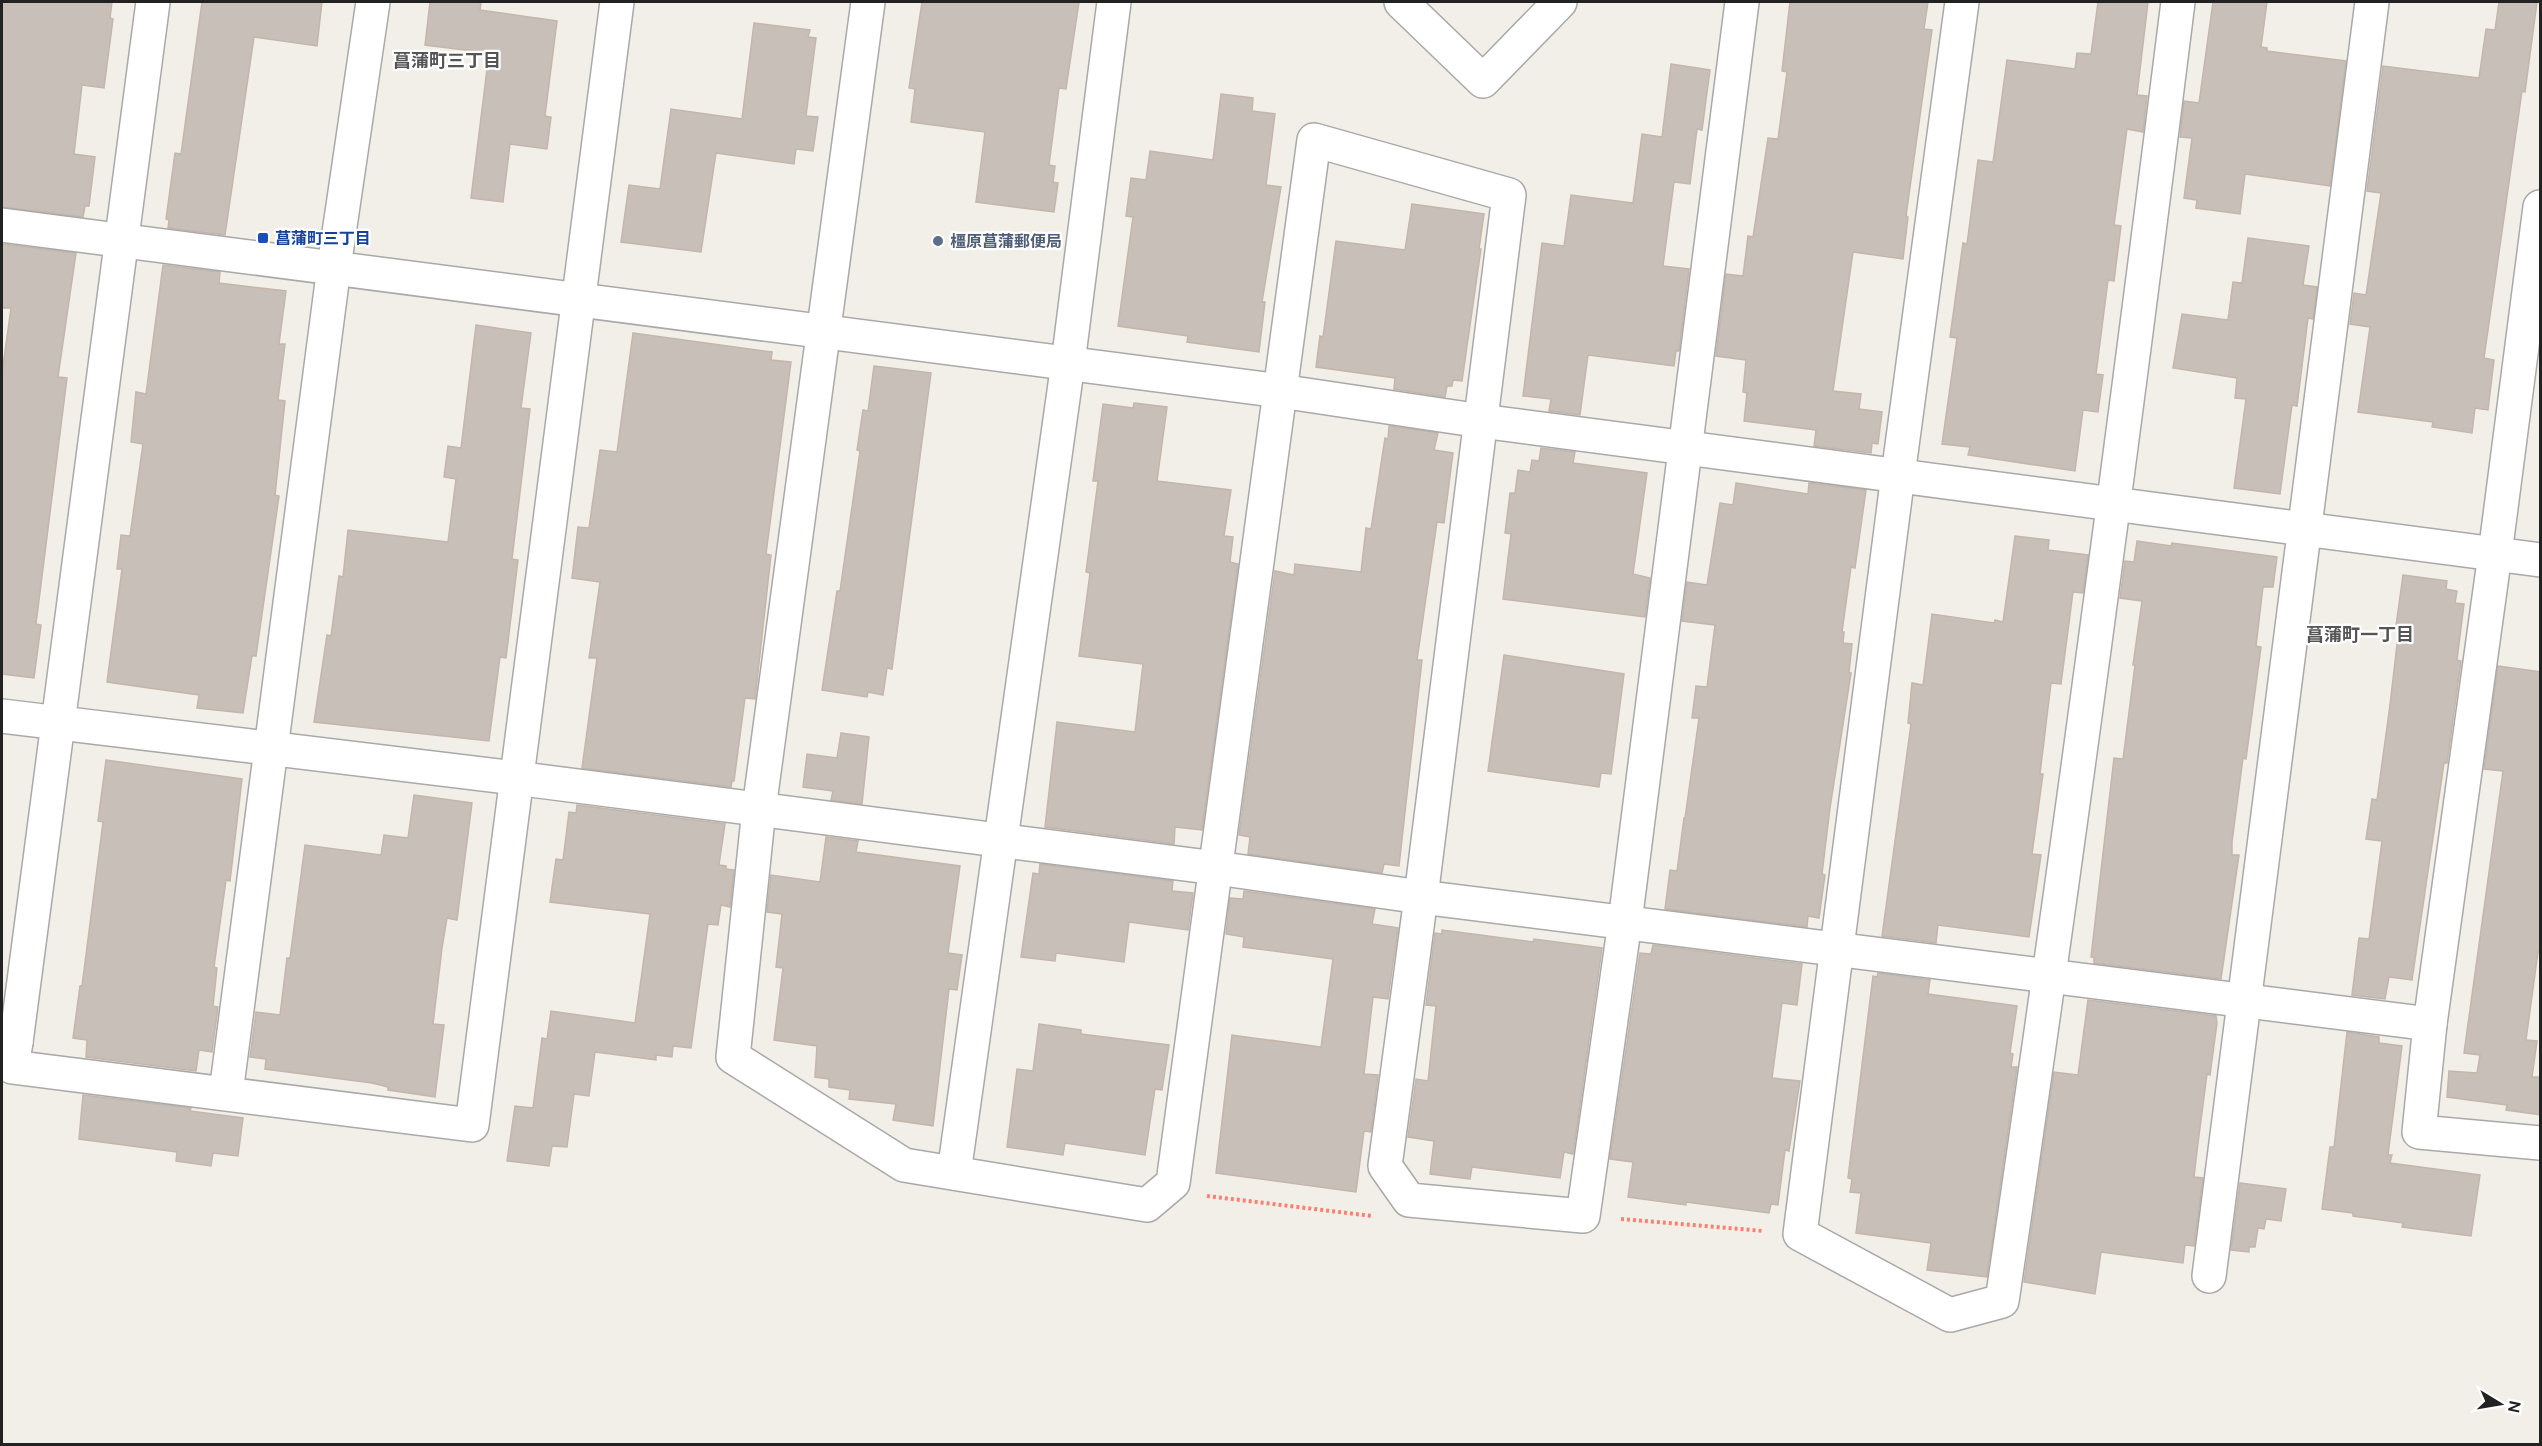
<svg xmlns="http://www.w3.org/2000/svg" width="2542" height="1446" viewBox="0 0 2542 1446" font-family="'DM Sans','Noto Sans JP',sans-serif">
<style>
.building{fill:#c7bfb8;stroke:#c4b6ab;stroke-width:1.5}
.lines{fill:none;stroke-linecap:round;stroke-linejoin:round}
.minor-casing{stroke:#a9a9a9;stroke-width:36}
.path{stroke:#fa8072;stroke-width:4;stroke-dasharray:3 3;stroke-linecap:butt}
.minor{stroke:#fff;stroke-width:33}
.transit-dot{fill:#1a4fb4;stroke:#fff;stroke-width:2}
.service-dot{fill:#5c6f8a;stroke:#fff;stroke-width:2}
.labels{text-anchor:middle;stroke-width:4.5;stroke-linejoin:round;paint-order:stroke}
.transit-label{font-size:16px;font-weight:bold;fill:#164399;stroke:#fff;text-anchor:start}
.service-label{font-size:16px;font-weight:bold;fill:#4e5e75;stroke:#fff;text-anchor:start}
.neighbourhood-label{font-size:18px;font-weight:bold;fill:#555;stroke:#fff}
</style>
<rect width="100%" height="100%" fill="#f2efe9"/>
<!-- building -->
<g class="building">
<polygon points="2,2 112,2 110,18 113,19 104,88 82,85 74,154 95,157 89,206 85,206 83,217 2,207"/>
<polygon points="202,2 322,2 317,46 254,37 225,235 168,228 169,220 166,219 175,153 181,154"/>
<polygon points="430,2 481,2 480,10 557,21 545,116 551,117 547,149 510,144 503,202 471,198 489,53 425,45"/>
<polygon points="922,2 1079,2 1066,89 1059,88 1049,165 1055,166 1053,182 1058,183 1054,212 976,202 985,132 911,122 915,89 909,88"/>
<polygon points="1790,2 1928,2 1924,29 1932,30 1906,216 1908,217 1903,259 1853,252 1833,391 1861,394 1859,409 1882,412 1878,444 1872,443 1871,453 1814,446 1816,430 1744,421 1747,393 1743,392 1746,360 1716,356 1726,274 1743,276 1748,236 1753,237 1768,138 1778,139 1787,72 1782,71"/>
<polygon points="2098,2 2148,2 2137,95 2147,96 2143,132 2127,129 2114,225 2121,226 2114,281 2108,280 2096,374 2103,375 2098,412 2083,410 2075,471 1968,455 1970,447 1942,444 1957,338 1950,337 1963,243 1967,244 1978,160 1993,162 2007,60 2075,69 2077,53 2091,54"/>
<polygon points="2213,2 2267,2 2261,47 2267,48 2267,51 2346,61 2330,186 2245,174 2240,214 2196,208 2197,200 2184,198 2192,138 2180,137 2184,101 2199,103"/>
<polygon points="2499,2 2537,2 2525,92 2522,91 2484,358 2494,360 2488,410 2475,408 2472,433 2432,427 2433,422 2358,412 2370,327 2350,324 2354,293 2366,295 2381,193 2367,191 2383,66 2479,78 2486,29 2495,30"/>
<polygon points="754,23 810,30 808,37 816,38 806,116 818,117 813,151 796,149 794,164 716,153 701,252 621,242 629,185 660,189 671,109 742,119"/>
<polygon points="1671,64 1710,70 1702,130 1697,129 1690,184 1674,182 1663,266 1689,269 1679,351 1676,351 1674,366 1588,355 1580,415 1549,411 1551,399 1523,396 1542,243 1564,246 1571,195 1633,203 1642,134 1662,137"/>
<polygon points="1221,94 1253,98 1252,111 1275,114 1266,185 1281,187 1262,302 1265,302 1259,352 1187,342 1188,336 1118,326 1133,217 1126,216 1131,178 1146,180 1150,151 1213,160"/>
<polygon points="1412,204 1484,214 1479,249 1481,249 1462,381 1453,380 1452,386 1447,386 1445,397 1394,389 1395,378 1316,367 1320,336 1323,337 1336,241 1405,250"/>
<polygon points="2248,238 2309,246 2303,285 2317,287 2313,319 2308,318 2297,406 2292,405 2280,494 2234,488 2246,399 2235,398 2237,378 2173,368 2182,314 2228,320 2233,282 2242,283"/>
<polygon points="2,244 76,253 58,377 67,378 36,624 41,625 34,678 2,674 2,373 11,308 2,308"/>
<polygon points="163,265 220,272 219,283 286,291 279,344 285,344 278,400 285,401 275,495 279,496 256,656 252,656 243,713 197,708 199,695 107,682 122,569 117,569 121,535 130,536 143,444 131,442 136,392 146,394"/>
<polygon points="476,325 531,333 521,408 530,409 512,559 518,560 506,658 500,657 489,741 314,722 327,635 331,636 339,576 343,577 348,530 448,542 456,479 444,477 448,446 461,448"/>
<polygon points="633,333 772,352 771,360 791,362 766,554 771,555 755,699 745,698 734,781 732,781 731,787 582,768 597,658 589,658 600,582 572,578 578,527 589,528 600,450 617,452"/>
<polygon points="874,366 931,373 892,669 887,668 883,695 868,692 867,697 822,690 837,591 840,591 860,451 857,450 863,410 868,411"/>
<polygon points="1134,403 1167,407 1157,481 1231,490 1224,536 1233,537 1230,562 1238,564 1202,830 1175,827 1174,844 1045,827 1057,722 1135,732 1143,664 1079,656 1090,573 1086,572 1098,481 1093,481 1103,404 1133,408"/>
<polygon points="1389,426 1438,433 1434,450 1453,453 1444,523 1437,522 1417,660 1422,660 1399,866 1384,864 1382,873 1248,854 1250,837 1239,835 1275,571 1294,575 1295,564 1361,572 1366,528 1371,529 1385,438 1388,439"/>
<polygon points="1541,448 1575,452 1573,463 1647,473 1633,574 1650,578 1645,617 1503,599 1511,534 1505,533 1510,493 1515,493 1518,470 1530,472 1532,460 1539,461"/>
<polygon points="1736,483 1808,494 1809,483 1866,490 1855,568 1851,567 1842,632 1844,632 1843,643 1852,644 1849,673 1851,673 1830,808 1822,874 1825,875 1819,918 1808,916 1807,927 1665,909 1670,870 1677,871 1684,818 1685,818 1699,718 1692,718 1696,686 1707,687 1715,625 1682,621 1687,582 1707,585 1720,503 1733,505"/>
<polygon points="2015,536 2049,540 2048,550 2088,555 2083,593 2073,592 2061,684 2051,683 2040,774 2043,774 2032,854 2041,855 2029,937 1938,925 1936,943 1882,936 1911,724 1908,723 1912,683 1923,685 1932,614 1994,623 1995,620 2003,622"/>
<polygon points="2137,541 2171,546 2172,543 2277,557 2273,587 2263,587 2256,646 2261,647 2246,759 2243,758 2232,842 2232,855 2239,855 2221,979 2094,963 2094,957 2091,957 2114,758 2123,759 2135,665 2133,665 2142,601 2120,598 2125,561 2134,562"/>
<polygon points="2403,575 2447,581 2446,589 2457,591 2455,603 2464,604 2457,660 2461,661 2447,763 2444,763 2412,980 2389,977 2385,999 2352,995 2359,938 2369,939 2382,841 2366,839 2372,799 2377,800 2390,705 2399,627 2396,626"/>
<polygon points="1504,655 1624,674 1611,774 1601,773 1599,787 1488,771"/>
<polygon points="2498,666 2541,672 2541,953 2538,952 2526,1040 2537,1041 2532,1077 2541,1077 2541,1115 2506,1110 2507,1105 2447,1097 2449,1071 2477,1073 2480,1055 2464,1053 2503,771 2484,769"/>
<polygon points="841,733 869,737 862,804 831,800 833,791 803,787 807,754 837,758"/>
<polygon points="106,760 242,779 230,881 226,880 214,967 217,968 213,1006 218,1007 212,1052 199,1050 196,1071 86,1057 87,1040 73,1038 80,986 82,986 103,822 98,821"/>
<polygon points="414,795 472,803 457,920 447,918 442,948 433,1024 444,1025 435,1097 388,1090 388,1087 372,1083 265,1069 266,1059 250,1057 256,1012 280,1015 287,958 290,958 305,845 381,855 384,835 408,838"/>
<polygon points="577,805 725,824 719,865 726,866 726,869 734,870 730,907 721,905 718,925 708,924 691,1048 673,1046 672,1057 656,1055 656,1060 595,1052 589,1096 574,1094 567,1147 552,1146 549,1166 507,1161 515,1106 533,1108 542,1038 547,1039 551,1011 635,1023 650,914 550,902 556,859 563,860 569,812 576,813"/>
<polygon points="826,837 858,841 856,852 960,866 948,953 962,955 957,990 949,989 933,1126 893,1120 896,1104 849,1099 850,1090 829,1087 829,1079 815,1077 817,1046 774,1040 783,968 776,967 782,914 767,912 771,875 820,882"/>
<polygon points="1040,864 1173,881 1172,891 1193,893 1188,930 1129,922 1124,962 1056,953 1055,961 1021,957 1033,873 1039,874"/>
<polygon points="1244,891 1375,909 1372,924 1398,928 1388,999 1373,997 1364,1074 1378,1075 1371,1132 1364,1131 1356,1192 1216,1173 1232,1035 1321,1047 1333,959 1243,947 1244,937 1226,934 1230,898 1243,899"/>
<polygon points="1442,930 1533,942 1534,939 1602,948 1573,1154 1564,1152 1560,1178 1472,1167 1470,1179 1430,1174 1434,1141 1408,1137 1416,1079 1428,1081 1436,1006 1426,1005 1435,933 1442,934"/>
<polygon points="1653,945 1802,964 1797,1005 1782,1003 1772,1078 1800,1081 1789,1151 1785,1150 1778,1205 1771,1204 1769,1213 1686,1202 1686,1205 1628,1197 1633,1162 1610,1159 1640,953 1651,954"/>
<polygon points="1878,973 1930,980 1928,994 2017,1006 2010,1053 2013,1054 2011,1067 2017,1067 1987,1277 1927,1270 1931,1243 1856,1233 1861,1193 1850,1192 1852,1179 1848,1178 1873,976 1877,977"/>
<polygon points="2088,1000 2216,1016 2217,1023 2210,1075 2207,1074 2197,1151 2194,1177 2203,1178 2194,1246 2185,1245 2183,1263 2101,1252 2095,1294 2024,1282 2054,1072 2078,1075"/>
<polygon points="1039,1024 1081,1030 1081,1034 1169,1045 1162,1090 1155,1089 1145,1155 1065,1143 1063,1155 1007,1147 1017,1069 1033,1071"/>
<polygon points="2347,1032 2379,1037 2379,1043 2402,1046 2388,1155 2392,1155 2390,1163 2480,1175 2471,1236 2402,1227 2403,1223 2353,1216 2353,1213 2322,1209 2330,1147 2334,1147"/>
<polygon points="83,1095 191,1108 190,1111 243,1118 238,1156 213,1153 211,1166 176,1161 177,1152 79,1139"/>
<polygon points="2240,1183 2286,1189 2281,1221 2266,1219 2264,1229 2258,1228 2255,1247 2249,1247 2249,1252 2231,1250"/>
</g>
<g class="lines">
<!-- minor casing -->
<g class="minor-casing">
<g id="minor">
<polyline points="868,2 759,809 733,1057 904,1165 1147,1205 1173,1183 1314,140 1509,195 1421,897 1385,1166 1409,1200 1583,1216 1625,922 1742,2"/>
<polyline points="1401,2 1483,81 1560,2"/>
<path d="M1962,2L1898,475L1800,1234L1950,1315L2002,1301C2066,868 2124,435 2178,2"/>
<polyline points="2540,207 2495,554 2430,1024 2419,1132 2540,1143"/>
<polyline points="2,225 1280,391 1481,421 2540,560"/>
<polyline points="2,716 515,778 1216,868 1421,897 2430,1024"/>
<polyline points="2,1040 16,1042 153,2"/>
<polyline points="16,1042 12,1067 472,1125 617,2"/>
<polyline points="226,1093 334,267 373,2"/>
<polyline points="954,1173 1068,363 1114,2"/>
<polyline points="2209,1276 2372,2"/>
</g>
</g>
<!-- path -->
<g class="path">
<polyline points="1207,1196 1372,1216"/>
<polyline points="1621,1219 1763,1231"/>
</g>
<!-- minor -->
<use href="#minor" class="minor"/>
</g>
<!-- markers -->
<rect class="transit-dot" x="257" y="232" width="12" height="12" rx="3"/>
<circle class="service-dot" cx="938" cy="241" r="6"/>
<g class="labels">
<!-- transit labels -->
<g class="transit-label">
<text x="275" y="244">菖蒲町三丁目</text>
</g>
<!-- service labels -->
<g class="service-label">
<text x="950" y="247">橿原菖蒲郵便局</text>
</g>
<!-- neighbourhood labels -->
<g class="neighbourhood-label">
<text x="447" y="67">菖蒲町三丁目</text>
<text x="2360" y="641">菖蒲町一丁目</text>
</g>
</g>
<!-- border -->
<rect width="2542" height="1446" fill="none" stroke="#222222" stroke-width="6"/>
<!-- north arrow -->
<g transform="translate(2500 1404) rotate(101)" stroke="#ffffff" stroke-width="4.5" paint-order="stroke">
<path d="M0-4.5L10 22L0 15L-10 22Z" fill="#222222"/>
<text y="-9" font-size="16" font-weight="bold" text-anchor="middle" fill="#222222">N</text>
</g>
</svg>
